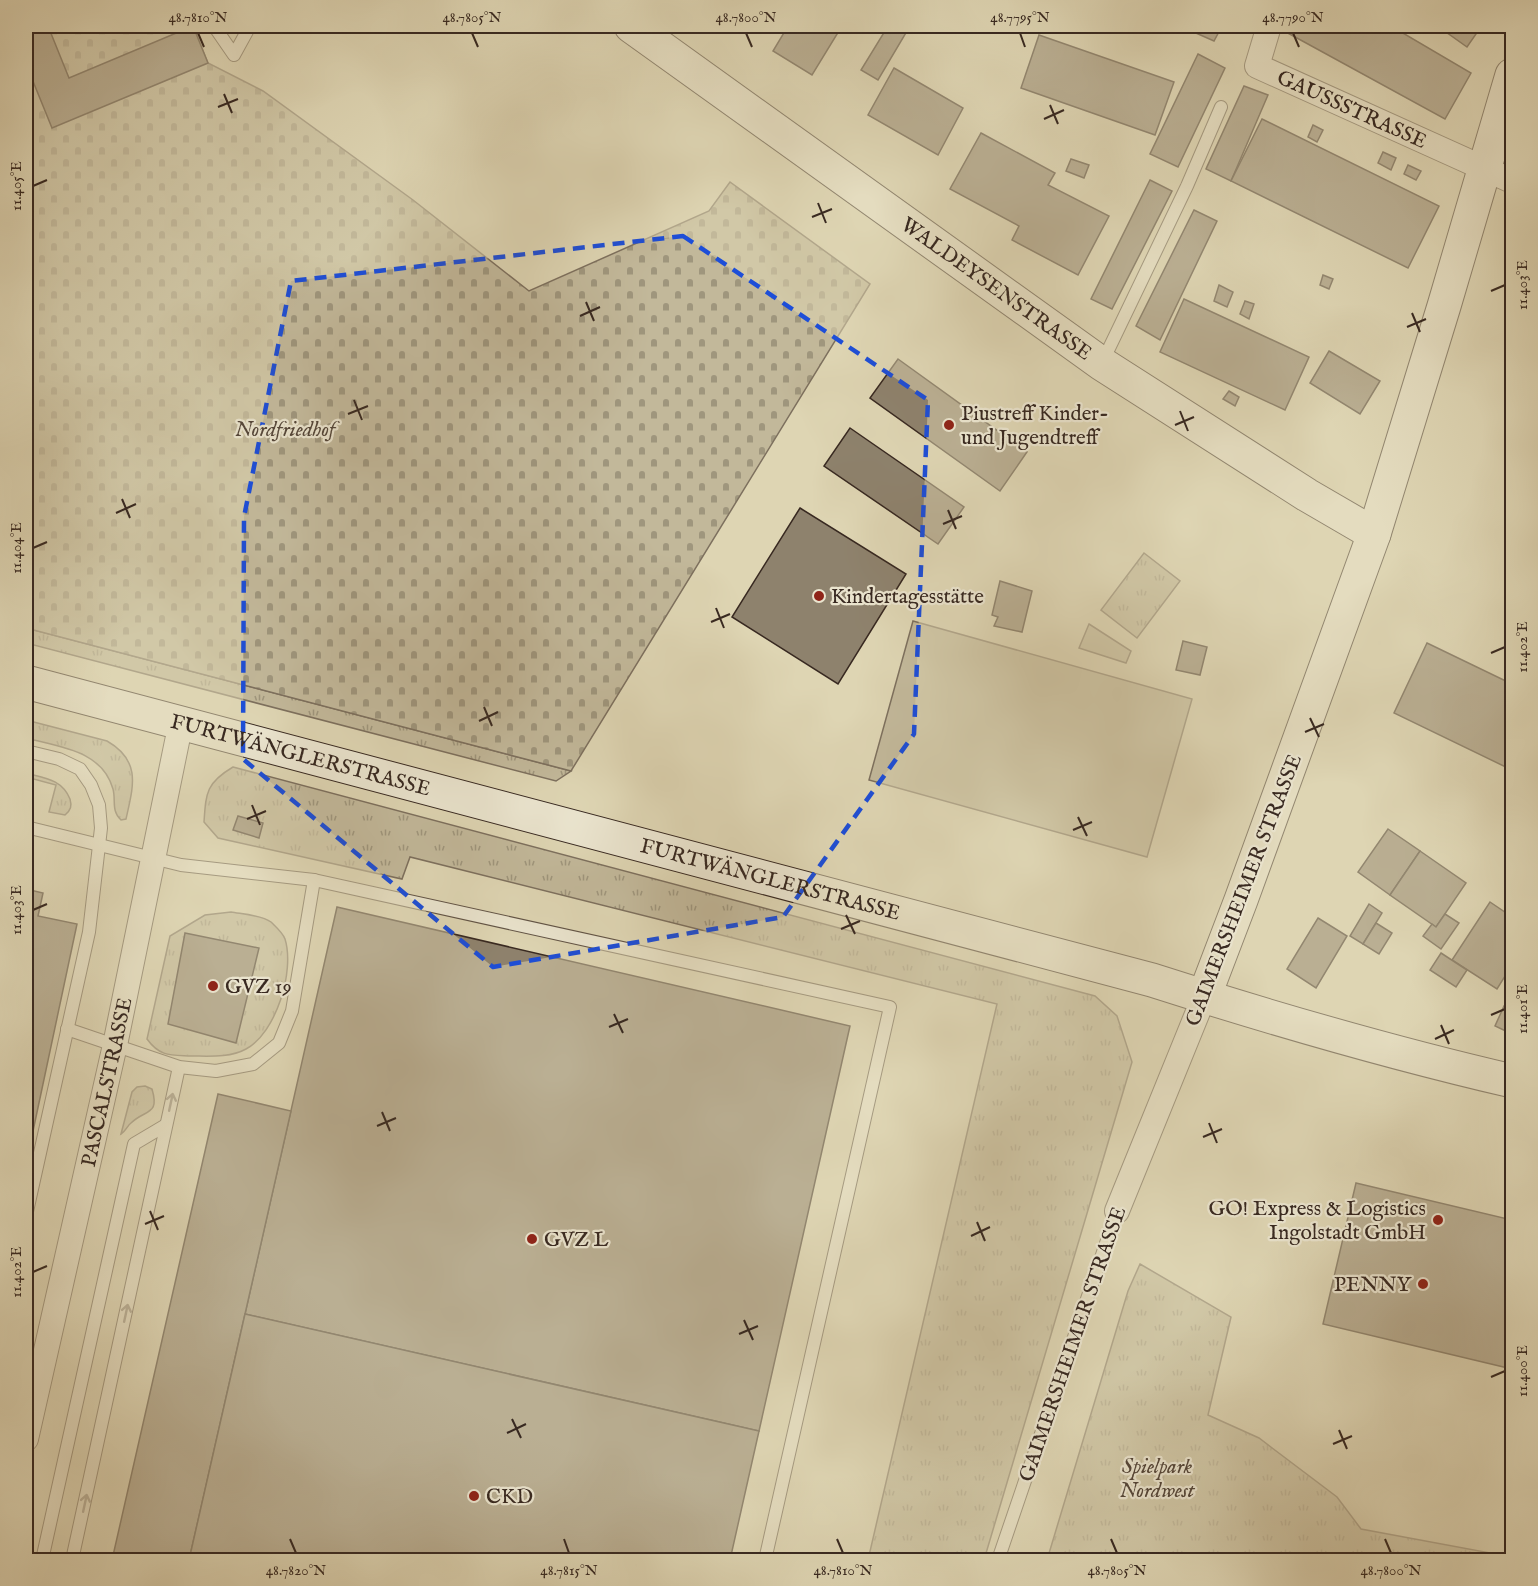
<svg xmlns="http://www.w3.org/2000/svg" width="1538" height="1586" viewBox="0 0 1538 1586" font-family="'IM FELL English',serif">
<style>
.grass{fill:url(#grass-tufts);stroke:#7d705e;stroke-width:1.5}
.cemetery{fill:url(#cemetery-stones);stroke:#7d705e;stroke-width:1.5}
.pitch{fill:#c2b89a;stroke:#7d705e;stroke-width:1.5}
.building{fill:#8e826d;stroke:#382921;stroke-width:1.5}
.lines{fill:none;stroke-linecap:round;stroke-linejoin:round}
.lane-casing{stroke:#625446;stroke-width:14}
.street-casing{stroke:#625446;stroke-width:26}
.secondary-casing{stroke:#382921;stroke-width:35}
.lane{stroke:#eae4ce;stroke-width:12}
.street{stroke:#eae4ce;stroke-width:24}
.secondary{stroke:#eae4ce;stroke-width:33}
.oneway{stroke:#918678}
.marked{fill:none;stroke:#1d4ed8;stroke-width:4.5;stroke-dasharray:12 8;stroke-linejoin:round}
.ticks{fill:none;stroke:#382921;stroke-width:2}
.poi-dot{fill:#8f2418;stroke:#eae4ce;stroke-width:2}
.labels{text-anchor:middle;stroke-width:4.5;stroke-linejoin:round;paint-order:stroke}
.street-label{font-size:21px;fill:#382921;stroke:#eae4ce}
.poi-label{font-size:21px;fill:#382921;stroke:#eae4ce;text-anchor:start}
.park-label{font-size:21px;font-style:italic;fill:#544639;stroke:#eae4ce}
.neatline{fill:none;stroke:#382921;stroke-width:2}
.ticks-label{font-size:15px;text-anchor:middle;fill:#382921}
</style>
<defs>
<pattern id="grass-tufts" width="24" height="20" patternUnits="userSpaceOnUse" patternTransform="scale(1.5)"><rect width="24" height="20" fill="#c2b89a"/><path d="M3 7l-1-3M5 7V3M7 7l1-3M15 17l-1-3M17 17v-4M19 17l1-3" fill="none" stroke="#9f967d"/></pattern>
<pattern id="cemetery-stones" width="16" height="16" patternUnits="userSpaceOnUse" patternTransform="scale(1.5)"><rect width="16" height="16" fill="#c2b89a"/><path d="M2 7V4a2 2 0 0 1 4 0v3zM10 15v-3a2 2 0 0 1 4 0v3z" fill="#9f967d"/></pattern>
</defs>
<rect width="100%" height="100%" fill="#ded5b3"/>
<filter id="stains"><feTurbulence type="fractalNoise" baseFrequency=".00333" numOctaves="4"/><feColorMatrix values="0 0 0 0 .2 0 0 0 0 .09 0 0 0 0 .02 0 0 0 .5 -.17"/></filter>
<radialGradient id="worn" r=".72"><stop offset=".6" stop-color="#630" stop-opacity="0"/><stop offset="1" stop-color="#630" stop-opacity=".3"/></radialGradient>
<!-- grass -->
<g class="grass">
<polygon points="1144,553 1180,581 1137,638 1101,610"/>
<polygon points="26,628 571,771 556,781 26,643"/>
<path d="M26,720L107,741C142,761 133,787 126,819L121,820C111,811 116,800 113,789C102,750 59,747 26,738Z"/>
<path d="M233,767L1095,996L1117,1016L1132,1062L984,1560H868L997,1004L410,857L402,879L218,838L204,822C206,793 206,783 233,767Z"/>
<path d="M26,773C44,778 62,779 70,799C72,806 71,810 65,815L49,812L56,785L26,777Z"/>
<path d="M231,912C242,914 262,915 271,922C275,926 283,933 285,939C295,971 276,1033 246,1049C230,1058 208,1056 191,1056C171,1055 160,1057 147,1039L170,936L205,915Z"/>
<path d="M145,1086L152,1089C160,1116 145,1109 131,1123C127,1126 126,1131 121,1134L132,1092L137,1087Z"/>
<polygon points="1140,1264 1231,1317 1208,1415 1259,1438 1337,1497 1361,1529 1512,1557 1512,1560 1047,1560 1128,1291"/>
</g>
<!-- cemetery -->
<polygon class="cemetery" points="26,26 193,26 208,63 263,91 413,200 529,291 709,211 730,182 870,284 571,771 26,628"/>
<!-- pitch -->
<g class="pitch">
<polygon points="913,621 1192,699 1147,857 869,780"/>
<polygon points="1089,624 1131,651 1126,663 1079,648"/>
</g>
<!-- building -->
<g class="building">
<polygon points="26,26 48,26 69,78 193,26 208,63 52,128 26,64"/>
<polygon points="788,26 842,26 812,75 773,51"/>
<polygon points="888,26 910,26 878,80 861,70"/>
<polygon points="1180,26 1222,26 1214,41"/>
<polygon points="1275,26 1391,26 1471,73 1445,119"/>
<polygon points="1450,26 1463,26 1476,34 1467,47 1446,32"/>
<polygon points="1039,35 1174,82 1155,135 1021,88"/>
<polygon points="1198,54 1225,68 1178,167 1150,154"/>
<polygon points="894,68 963,108 938,155 868,115"/>
<polygon points="1244,86 1268,95 1231,181 1206,169"/>
<polygon points="1262,119 1439,206 1408,268 1231,181"/>
<polygon points="1313,125 1323,130 1317,142 1308,137"/>
<polygon points="981,133 1055,173 1048,185 1109,216 1078,275 1012,240 1019,226 950,189"/>
<polygon points="1383,152 1396,158 1391,170 1378,163"/>
<polygon points="1071,159 1089,165 1084,178 1066,171"/>
<polygon points="1408,165 1421,171 1416,180 1404,174"/>
<polygon points="1150,180 1172,191 1112,309 1091,299"/>
<polygon points="1194,210 1217,221 1160,340 1136,326"/>
<polygon points="1323,275 1333,279 1329,289 1320,285"/>
<polygon points="1219,285 1233,292 1227,307 1214,301"/>
<polygon points="1184,299 1309,357 1285,410 1160,352"/>
<polygon points="1245,301 1254,304 1249,319 1240,314"/>
<polygon points="1329,351 1380,381 1360,414 1310,383"/>
<polygon points="898,359 1027,452 1000,491 870,398"/>
<polygon points="1229,391 1239,397 1235,406 1223,399"/>
<polygon points="850,428 964,507 938,544 824,466"/>
<polygon points="800,508 906,574 838,684 732,617"/>
<polygon points="1000,581 1032,591 1022,632 994,626 998,617 992,615"/>
<polygon points="1183,641 1207,647 1200,675 1176,670"/>
<polygon points="1427,643 1512,684 1512,770 1394,713"/>
<polygon points="238,816 263,823 259,838 233,830"/>
<polygon points="1388,829 1420,851 1390,895 1358,872"/>
<polygon points="1420,851 1466,883 1436,927 1390,895"/>
<polygon points="26,889 43,893 38,916 77,924 26,1164"/>
<polygon points="1490,902 1512,917 1512,965 1497,989 1452,960"/>
<polygon points="1369,904 1382,913 1363,944 1350,936"/>
<polygon points="337,907 850,1026 759,1431 245,1314"/>
<polygon points="1445,914 1459,923 1441,949 1423,936 1432,924 1436,927"/>
<polygon points="1318,918 1347,936 1316,988 1287,969"/>
<polygon points="1376,923 1392,933 1379,954 1363,944"/>
<polygon points="185,933 259,948 236,1043 168,1024"/>
<polygon points="1441,953 1467,970 1456,987 1430,970"/>
<polygon points="1504,1006 1512,1010 1512,1034 1495,1026"/>
<polygon points="218,1094 291,1111 245,1314 189,1560 112,1560"/>
<polygon points="1356,1183 1512,1220 1511,1243 1512,1244 1512,1369 1323,1324"/>
<polygon points="245,1314 759,1431 730,1560 189,1560"/>
</g>
<g class="lines">
<!-- lane casing -->
<g class="lane-casing">
<g id="lane">
<polyline points="214,26 234,55 250,26"/>
<polyline points="1102,363 1187,186 1221,107"/>
<polyline points="26,751 59,759 80,769 91,785 99,805 101,828 89,932 26,1216"/>
<polyline points="26,827 181,865 314,880 890,1007 765,1560"/>
<polyline points="67,1029 179,1067 216,1071 253,1064 279,1043 292,1011 314,880"/>
<polyline points="42,1560 134,1144 166,1125"/>
<polyline points="72,1560 179,1067"/>
<polyline points="998,1560 1117,1211"/>
</g>
</g>
<!-- street casing -->
<g class="street-casing">
<g id="street">
<path id="s1" d="M1269,26L1257,66L1512,181"/>
<polyline points="1117,1211 1204,997"/>
<path id="s2" d="M26,1439L115,1045L181,722"/>
</g>
</g>
<!-- secondary casing -->
<g class="secondary-casing">
<g id="secondary">
<path id="s3" d="M631,26L1102,364L1307,495L1374,534"/>
<path id="s4" d="M26,682L1152,980C1271,1018 1391,1053 1512,1081"/>
<polyline points="1204,997 1241,900 1374,534 1444,306 1512,75"/>
</g>
</g>
<!-- lane -->
<use href="#lane" class="lane"/>
<!-- street -->
<use href="#street" class="street"/>
<!-- secondary -->
<use href="#secondary" class="secondary"/>
</g>
<!-- one-way arrows -->
<defs><path id="oneway-shaft" d="M-6 0H5M1.5-3L5.5 0L1.5 3" fill="none" stroke-width="1.6" stroke-linecap="round" stroke-linejoin="round" transform="scale(1.5)"/></defs>
<g class="oneway">
<use href="#oneway-shaft" transform="translate(171 1102) rotate(-78)"/>
<use href="#oneway-shaft" transform="translate(126 1313) rotate(-78)"/>
<use href="#oneway-shaft" transform="translate(85 1503) rotate(-78)"/>
</g>
<!-- marked area -->
<path d="M0 0H1538V1586H0ZM683,236L928,400L914,734L783,917L493,967L243,759L244,517L291,281Z" fill="#ded5b3" fill-opacity=".55" fill-rule="evenodd"/>
<path class="marked" d="M683,236L928,400L914,734L783,917L493,967L243,759L244,517L291,281Z"/>
<!-- ticks -->
<path class="ticks" d="M198,33L204,47M472,33L478,47M746,33L752,47M1020,33L1025,47M1293,33L1299,47M224,94L232,113M1050,105L1058,124M218,107L238,99M1044,119L1064,110M33,186L47,180M818,203L826,223M812,217L832,209M1491,291L1505,285M586,302L594,321M1412,313L1420,332M580,316L600,307M1407,327L1426,319M354,400L362,420M1180,411L1188,431M348,414L368,406M1175,425L1194,417M122,499L130,518M948,510L956,529M116,513L136,504M943,524L962,516M33,548L47,542M716,608L724,628M711,622L730,614M1491,653L1505,647M484,707L492,726M1310,718L1319,737M479,721L498,712M1305,732L1324,724M252,805L260,825M1078,817L1087,836M247,819L266,811M1073,830L1092,822M33,910L47,904M846,915L855,934M841,929L860,921M614,1014L623,1033M1491,1015L1505,1009M1441,1025L1449,1044M609,1027L628,1019M1435,1039L1454,1030M382,1112L390,1131M1209,1123L1217,1143M377,1126L396,1118M1203,1137L1222,1129M150,1211L158,1230M977,1222L985,1241M145,1224L164,1216M971,1236L990,1227M33,1272L47,1266M744,1320L753,1340M739,1334L758,1326M1491,1377L1505,1371M512,1419L521,1438M1339,1430L1347,1449M507,1433L526,1424M1333,1444L1352,1436M290,1539L296,1553M564,1539L569,1553M837,1539L843,1553M1111,1539L1117,1553M1385,1539L1391,1553"/>
<!-- markers -->
<g class="poi-dot">
<circle cx="949" cy="425" r="6"/>
<circle cx="819" cy="596" r="6"/>
<circle cx="213" cy="986" r="6"/>
<circle cx="1438" cy="1220" r="6"/>
<circle cx="532" cy="1239" r="6"/>
<circle cx="1423" cy="1284" r="6"/>
<circle cx="474" cy="1496" r="6"/>
</g>
<g class="labels">
<!-- street labels -->
<g class="street-label">
<text dy="7" stroke="none"><textPath href="#s1" startOffset="146">GAUSSSTRASSE</textPath></text>
<text dy="7" stroke="none"><textPath href="#s3" startOffset="450">WALDEYSENSTRASSE</textPath></text>
<text dy="7" stroke="none"><textPath href="#s4" startOffset="284">FURTWÄNGLERSTRASSE</textPath></text>
<text dy="7" stroke="none"><textPath href="#s4" startOffset="770">FURTWÄNGLERSTRASSE</textPath></text>
<text transform="translate(1243 890) rotate(-69)" y="7">GAIMERSHEIMER STRASSE</text>
<text dy="7" stroke="none"><textPath href="#s2" startOffset="366">PASCALSTRASSE</textPath></text>
<text transform="translate(1072 1344) rotate(-71)" y="7">GAIMERSHEIMER STRASSE</text>
</g>
<!-- poi labels -->
<g class="poi-label">
<text x="961" y="420">Piustreff Kinder-<tspan x="961" dy="24">und Jugendtreff</tspan></text>
<text x="831" y="603">Kindertagesstätte</text>
<text x="225" y="993">GVZ 19</text>
<text x="1426" y="1215" text-anchor="end">GO! Express &amp; Logistics<tspan x="1426" dy="24">Ingolstadt GmbH</tspan></text>
<text x="544" y="1246">GVZ L</text>
<text x="1411" y="1291" text-anchor="end">PENNY</text>
<text x="486" y="1503">CKD</text>
</g>
<!-- park labels -->
<g class="park-label">
<text x="285" y="436">Nordfriedhof</text>
<text x="1157" y="1473">Spielpark<tspan x="1157" dy="24">Nordwest</tspan></text>
</g>
</g>
<!-- margin -->
<rect width="1538" height="1586" fill="none" stroke="#ded5b3" stroke-width="66"/>
<rect x="33" y="33" width="1472" height="1520" class="neatline"/>
<g class="ticks-label">
<text x="198" y="22">48.7810°N</text>
<text x="472" y="22">48.7805°N</text>
<text x="746" y="22">48.7800°N</text>
<text x="1020" y="22">48.7795°N</text>
<text x="1293" y="22">48.7790°N</text>
<text transform="translate(16 186) rotate(-90)" y="5">11.405°E</text>
<text transform="translate(1522 285) rotate(-90)" y="5">11.403°E</text>
<text transform="translate(16 548) rotate(-90)" y="5">11.404°E</text>
<text transform="translate(1522 647) rotate(-90)" y="5">11.402°E</text>
<text transform="translate(16 910) rotate(-90)" y="5">11.403°E</text>
<text transform="translate(1522 1009) rotate(-90)" y="5">11.401°E</text>
<text transform="translate(16 1272) rotate(-90)" y="5">11.402°E</text>
<text transform="translate(1522 1371) rotate(-90)" y="5">11.400°E</text>
<text x="296" y="1575">48.7820°N</text>
<text x="569" y="1575">48.7815°N</text>
<text x="843" y="1575">48.7810°N</text>
<text x="1117" y="1575">48.7805°N</text>
<text x="1391" y="1575">48.7800°N</text>
</g>
<rect width="100%" height="100%" filter="url(#stains)"/>
<rect width="100%" height="100%" fill="url(#worn)"/>
</svg>
